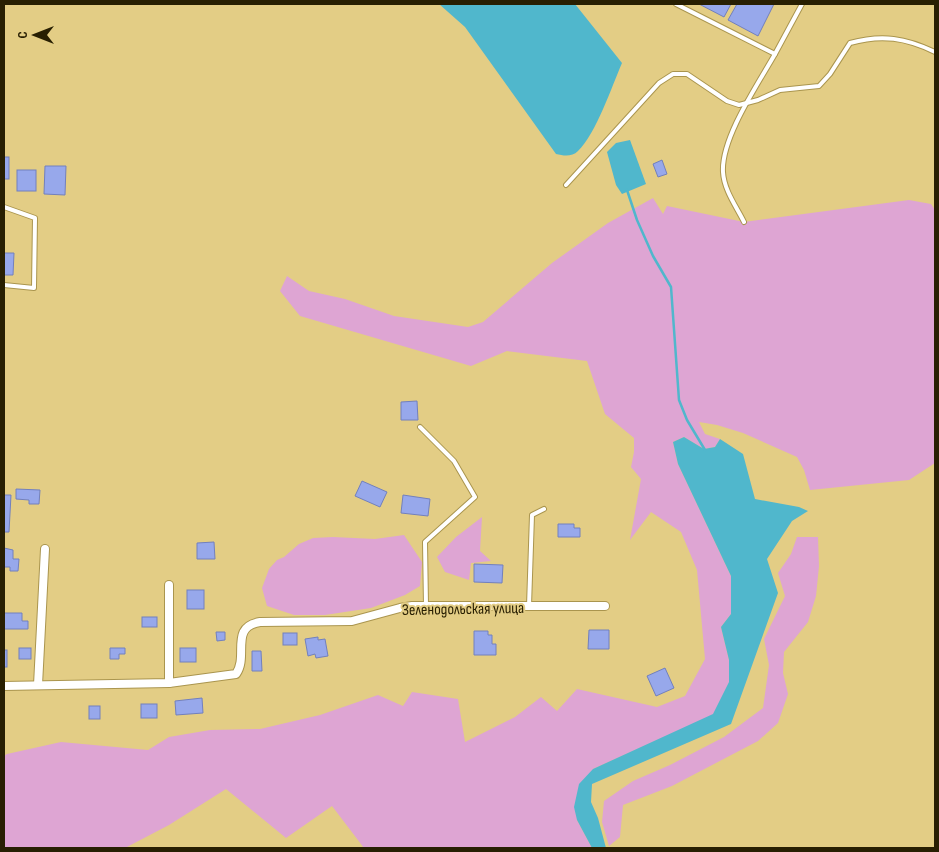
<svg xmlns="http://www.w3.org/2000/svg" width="939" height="852" viewBox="0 0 939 852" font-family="'Sofia Sans Condensed',sans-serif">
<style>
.green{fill:#dea5d3}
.water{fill:#50b7cc}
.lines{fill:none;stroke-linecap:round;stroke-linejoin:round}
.stream{stroke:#50b7cc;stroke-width:2.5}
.building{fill:#97a8eb;stroke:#7280bd}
.lane-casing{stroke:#aa954e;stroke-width:6}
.street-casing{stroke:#aa954e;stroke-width:10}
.lane{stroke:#fff;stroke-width:4}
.street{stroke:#fff;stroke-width:8}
.labels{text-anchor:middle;stroke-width:4;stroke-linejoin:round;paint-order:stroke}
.street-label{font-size:16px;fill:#281f02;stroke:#e3cd85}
</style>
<rect width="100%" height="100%" fill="#e3cd85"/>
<!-- green -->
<g class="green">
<polygon points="653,198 663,214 667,206 744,222 909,200 931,204 935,210 935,463 909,480 810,490 804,470 797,457 743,433 717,425 699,422 705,434 720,439 715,447 704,449 684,437 673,442 678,464 731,576 731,614 721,627 729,660 729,683 713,715 593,769 577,820 592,848 364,848 332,806 286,838 226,789 169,825 125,848 4,848 4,756 7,754 61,742 148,750 169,737 210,730 260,729 320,715 378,695 403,706 412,692 458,699 465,742 515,717 541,697 557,711 577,689 657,707 685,696 705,659 697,570 681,532 651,512 630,540 641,479 631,467 634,452 634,438 605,414 587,361 507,351 471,366 300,316 280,291 287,276 309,291 345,299 394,316 468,327 483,322 552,263 608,223"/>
<polygon points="482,517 480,551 491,561 471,563 469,580 445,572 437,557 456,537"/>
<polygon points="404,535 422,562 420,586 405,595 371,608 325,615 294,615 267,606 262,588 269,569 277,560 284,557 299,544 313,538 333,537 375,539"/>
<polygon points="797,537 818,537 819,566 816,596 808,622 784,652 783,673 788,694 778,723 758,741 672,786 623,805 620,837 609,846 602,822 604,801 633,781 670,765 724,737 763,708 769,665 764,639 785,596 778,573 791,554"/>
</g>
<!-- water -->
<g class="water">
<path d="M439,4H575L622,63C612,86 596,134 578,151C572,157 564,156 556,154L465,27Z"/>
<polygon points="630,140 646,184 622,194 616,185 607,152 616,143"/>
<polygon points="684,437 704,449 715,447 720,439 743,454 755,499 799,507 808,511 792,521 767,559 778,593 731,724 592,784 591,802 598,818 606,848 592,848 577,820 574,807 579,784 593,769 713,714 729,682 729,660 721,627 731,614 731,576 678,464 673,442"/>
</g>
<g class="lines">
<!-- stream -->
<polyline class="stream" points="627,190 637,220 653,256 671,287 679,400 687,420 705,450"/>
</g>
<!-- building -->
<g class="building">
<polygon points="699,4 731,4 724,17"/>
<polygon points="737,4 774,4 758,36 728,20"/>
<rect x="4" y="157" width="5" height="22"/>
<polygon points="662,160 667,174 658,177 653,164"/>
<polygon points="45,166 66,166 65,195 44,194"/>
<rect x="17" y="170" width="19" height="21"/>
<polygon points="4,253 14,253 13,275 4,275"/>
<polygon points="417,401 418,420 401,420 401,402"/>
<polygon points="362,481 387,492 380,507 355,496"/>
<polygon points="16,489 40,490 39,504 29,504 29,500 16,499"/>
<polygon points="4,495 11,495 9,532 4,532"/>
<polygon points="403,495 430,499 428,516 401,513"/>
<polygon points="558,524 574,524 574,528 580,528 580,537 558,537"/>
<polygon points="214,542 215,559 197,559 197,543"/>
<polygon points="4,548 13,550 13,559 19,559 18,571 10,571 10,567 4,567"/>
<polygon points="474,564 503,565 502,583 474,582"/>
<rect x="187" y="590" width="17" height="19"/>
<polygon points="4,613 22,613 22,621 28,621 28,629 4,629"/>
<rect x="142" y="617" width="15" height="10"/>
<polygon points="589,630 609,630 609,649 588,649"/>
<polygon points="474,631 488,631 488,635 492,635 492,644 496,644 496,655 474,655"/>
<polygon points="216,632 225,632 225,640 217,641"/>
<rect x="283" y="633" width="14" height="12"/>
<polygon points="318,637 318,640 325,639 328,656 316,658 315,654 308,656 305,639"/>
<rect x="19" y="648" width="12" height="11"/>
<polygon points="110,648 125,648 125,654 119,654 119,659 110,659"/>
<rect x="180" y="648" width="16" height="14"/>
<rect x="4" y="650" width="3" height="17"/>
<polygon points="252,651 261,651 262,671 252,671"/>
<polygon points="665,668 674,688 656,696 647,676"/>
<polygon points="202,698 203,713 176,715 175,701"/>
<rect x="141" y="704" width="16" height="14"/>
<rect x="89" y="706" width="11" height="13"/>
</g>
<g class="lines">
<!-- lane casing -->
<g class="lane-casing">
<g id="lane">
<polyline points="676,4 775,54 802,4"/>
<path d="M566,185L659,83L673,74H687L727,101L739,105L758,100L780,90L819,86L830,74L850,43C882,34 906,38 935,52"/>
<polyline points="4,207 35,218 34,288 4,285"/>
<path d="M744,222C736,206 724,190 723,172C721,138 758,84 775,54"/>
<polyline points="420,427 454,461 475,497 425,542 426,606"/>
<polyline points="529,606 532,515 544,509"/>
</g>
</g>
<!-- street casing -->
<g class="street-casing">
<g id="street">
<polyline points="169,585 169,683"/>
<polyline points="38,685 45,549"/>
<path d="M4,686L169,683L236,674C249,656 229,627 260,622L352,621L400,608L412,606H605"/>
</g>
</g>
<!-- lane -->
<use href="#lane" class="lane"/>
<!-- street -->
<use href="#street" class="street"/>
</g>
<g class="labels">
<!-- street labels -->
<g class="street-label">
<text transform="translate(463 608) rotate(-1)" y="6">Зеленодольская улица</text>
</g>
</g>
<!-- border -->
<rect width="939" height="852" fill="none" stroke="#281f02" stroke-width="10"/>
<!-- north arrow -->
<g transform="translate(35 35) rotate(270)" stroke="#e3cd85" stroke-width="4" paint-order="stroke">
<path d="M0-4L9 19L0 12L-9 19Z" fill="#281f02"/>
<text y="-8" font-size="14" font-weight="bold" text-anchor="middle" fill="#281f02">С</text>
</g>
</svg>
